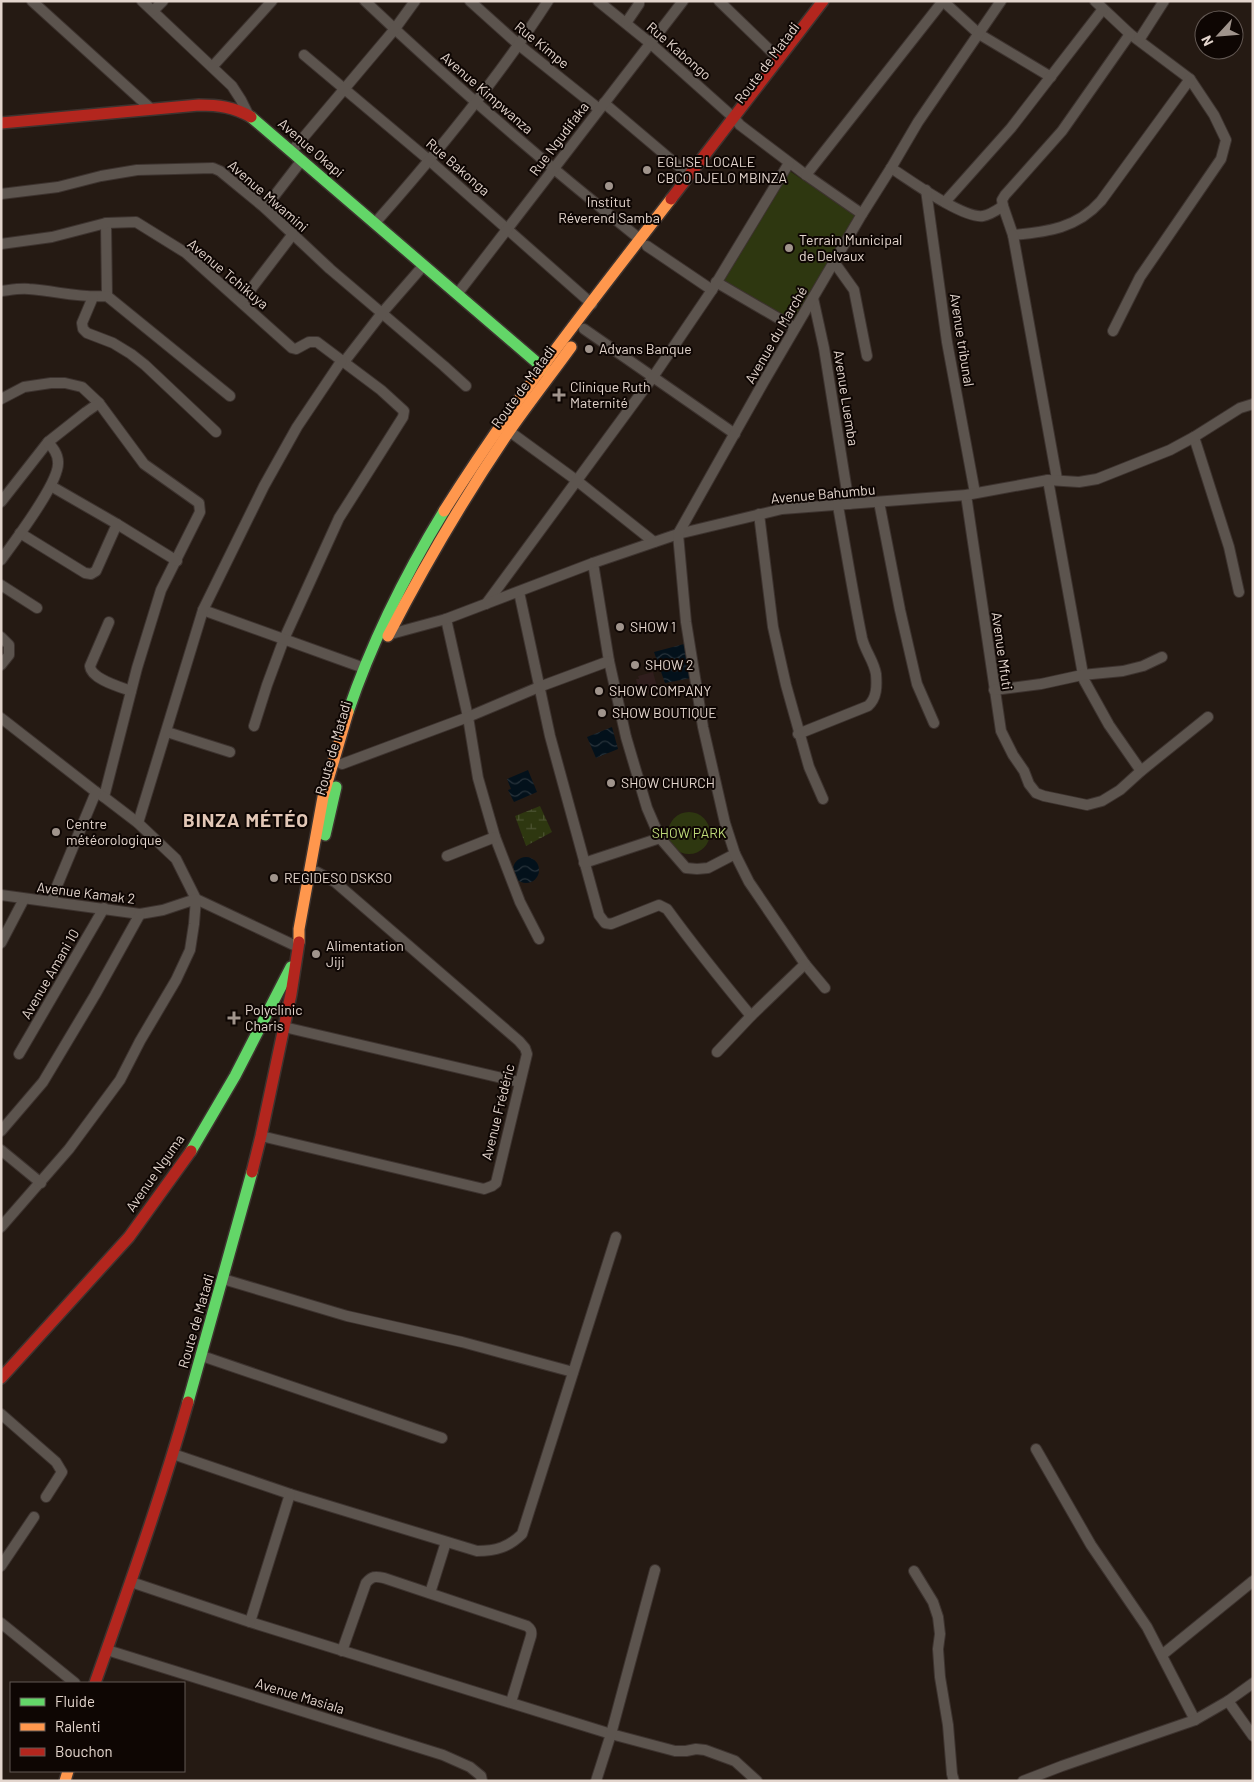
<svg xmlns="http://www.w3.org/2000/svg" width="1254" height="1782" viewBox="0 0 1254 1782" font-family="Barlow,sans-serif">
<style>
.medical{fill:#301e1d}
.wetland{fill:url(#wetland-marsh)}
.park{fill:#2e3710}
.water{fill:url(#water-waves)}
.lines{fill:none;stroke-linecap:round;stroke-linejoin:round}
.street-casing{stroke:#3d332f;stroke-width:12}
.fast-casing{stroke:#3d332f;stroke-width:14}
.slow-casing{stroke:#3d332f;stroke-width:14}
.jam-casing{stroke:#3d332f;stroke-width:14}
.street{stroke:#5c544e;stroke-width:10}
.fast{stroke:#63d668;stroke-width:11}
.slow{stroke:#ff974d;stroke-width:11}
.jam{stroke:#b3261e;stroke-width:11}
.poi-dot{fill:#a0948c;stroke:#0e0603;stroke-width:2}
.labels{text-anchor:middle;stroke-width:4;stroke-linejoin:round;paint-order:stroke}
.street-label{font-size:14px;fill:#e3d5cd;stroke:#0e0603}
.poi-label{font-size:14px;fill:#e3d5cd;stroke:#0e0603;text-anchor:start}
.park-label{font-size:14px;fill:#bdd979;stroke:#0e0603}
.district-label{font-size:19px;font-weight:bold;letter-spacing:1px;fill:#e2c7b6;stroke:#0e0603}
</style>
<defs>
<pattern id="wetland-marsh" width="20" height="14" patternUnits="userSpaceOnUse" patternTransform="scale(1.25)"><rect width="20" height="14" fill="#2e3710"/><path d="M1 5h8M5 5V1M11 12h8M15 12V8" fill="none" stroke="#4c5332"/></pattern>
<pattern id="water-waves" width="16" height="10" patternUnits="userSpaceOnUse" patternTransform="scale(1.25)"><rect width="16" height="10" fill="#03111b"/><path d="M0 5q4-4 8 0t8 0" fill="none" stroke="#28333b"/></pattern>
</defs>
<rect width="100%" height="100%" fill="#251a13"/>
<!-- medical -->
<polygon class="medical" points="653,672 658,690 648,693 640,692 640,689 638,688 636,679 639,679 638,676"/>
<!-- wetland -->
<polygon class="wetland" points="540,806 552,832 526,846 515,816"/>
<!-- park -->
<g class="park">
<polygon points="788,170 856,215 793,323 721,280"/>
<circle cx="689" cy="833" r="21"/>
</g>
<!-- water -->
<g class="water">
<polygon points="684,644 691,678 665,683 654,652"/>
<polygon points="612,727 618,749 596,758 587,737"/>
<polygon points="528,770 537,792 514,802 508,790 511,789 507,779"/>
<circle cx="526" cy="870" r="13"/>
</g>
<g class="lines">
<!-- street casing -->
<g class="street-casing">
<g id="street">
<polyline points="32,1 150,108"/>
<polyline points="142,1 232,86 241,100 248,114"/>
<path d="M365,1C453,85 546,164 641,240"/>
<polyline points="470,1 519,45 599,109"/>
<polyline points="598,1 650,43 734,118 740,125 806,175 862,214"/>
<polyline points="719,1 779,59"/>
<polyline points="943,1 979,34 1051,77"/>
<polyline points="1095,1 1130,34 1190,79 1214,115 1226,140 1221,159 1140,277 1113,331"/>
<polyline points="153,11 163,1"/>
<polyline points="626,23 639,4 639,1"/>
<polyline points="1139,40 1164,1"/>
<polyline points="304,55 430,161 592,304"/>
<polyline points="213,66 272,1"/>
<polyline points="604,103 689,175"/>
<polyline points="292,151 394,30 415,1"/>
<path d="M891,168C910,180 963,219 983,216C990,215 997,210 1003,206L1013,235C1048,232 1077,228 1101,201L1190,79"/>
<polyline points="806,175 943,1"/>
<polyline points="926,190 947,342 975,493"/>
<polyline points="1,194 58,187 101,176 137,170 213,168 220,171 265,208 330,269 444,366 466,386"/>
<polyline points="945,202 1011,128 1103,9"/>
<polyline points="1003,206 1002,200 1005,195 1062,131 1130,34"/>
<polyline points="265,208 302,160"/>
<polyline points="106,223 107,296"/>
<path d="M375,223C437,153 497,80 548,1"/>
<polyline points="1013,235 1057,479"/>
<polyline points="1,244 52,237 106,223 136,222 186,253 292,348 296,349 309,342 317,342 381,390 404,411 403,417 339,518 284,639 267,685 254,726"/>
<polyline points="647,246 712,290"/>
<polyline points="834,262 854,290 867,356"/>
<polyline points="716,282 795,328"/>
<path d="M1,291C10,290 20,288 29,289C57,291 78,298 107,296L230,396"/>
<polyline points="458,293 683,1"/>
<polyline points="93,297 82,323 83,329 87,333 113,343 131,354 145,365 216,432"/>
<polyline points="813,298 824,348 849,504"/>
<polyline points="241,302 293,234"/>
<polyline points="584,329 735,434"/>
<polyline points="344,362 382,313 423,266"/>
<polyline points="1,399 24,387 51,383 65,383 82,387 99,403 144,464 199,503 200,512 161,590 137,668 104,797"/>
<polyline points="509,431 576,480 654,542"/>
<polyline points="1194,437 1229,547 1239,592"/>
<polyline points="1048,480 1084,680 1109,725 1141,771"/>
<polyline points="966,495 1001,731 1013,755 1024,771 1029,784 1036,793 1044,796 1087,805 1102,801 1120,790 1141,771 1208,717"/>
<polyline points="1,502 48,442"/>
<polyline points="879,502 900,610 917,684 934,723"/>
<polyline points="759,514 773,627 786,685 809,767 823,799"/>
<polyline points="117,524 177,561"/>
<polyline points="20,533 85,573 91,574 96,571 117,524 51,486"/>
<path d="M1,560C14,542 60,482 58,462C58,454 53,448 48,442L86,412L99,403"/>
<polyline points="593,563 609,661 626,737 647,808 660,838 686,868 697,869 708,868 735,854"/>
<polyline points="1,585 37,608"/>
<path d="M519,592L550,736L599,915L605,923L611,924L659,905L667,909C694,946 722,981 751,1016"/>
<polyline points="486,604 653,377 712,290 789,163"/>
<polyline points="203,610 364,668"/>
<polyline points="446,619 468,717 478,778 495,837 520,902 539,939"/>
<path d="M109,622L90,666C91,679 120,687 131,691"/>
<polyline points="387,635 446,619 593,563 678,534 782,509 966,495 1048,480 1079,482 1097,479 1170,450 1194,437 1240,408 1253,404"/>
<polyline points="1,637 9,645 9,655 1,665"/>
<polyline points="994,690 1041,684 1082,675 1123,671 1143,666 1162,657"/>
<polyline points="1,718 96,792 104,797 138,823 176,859 196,899 298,947"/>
<polyline points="167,732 230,752"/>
<path d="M798,734L868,706C877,698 877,686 876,674C874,661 865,651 862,638C853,594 846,550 838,506"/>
<polyline points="342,764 468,717 539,687 609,661"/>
<polyline points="138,823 203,610 264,486 297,427 342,360"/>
<polyline points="447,856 495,837"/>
<polyline points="584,863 660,838"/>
<polyline points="1,895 140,914 163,910 196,899 194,924 190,950 176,980 140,1041 120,1080 69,1149 1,1227"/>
<polyline points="52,901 54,893 96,792"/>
<polyline points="1,943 24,899"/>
<polyline points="825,988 805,964 749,882 735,854 725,823 703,727 686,622 678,534 763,383 862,214 891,168 918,122 1001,1"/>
<polyline points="284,1027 519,1082"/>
<polyline points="717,1052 751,1016 805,964"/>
<polyline points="19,1054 104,908"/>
<polyline points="1,1131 43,1082 95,995 140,914"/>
<polyline points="261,1136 484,1189 492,1186 496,1183 527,1054 525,1048 519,1041 335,882 317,872"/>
<polyline points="1,1150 41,1183"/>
<polyline points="223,1279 347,1316 462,1342 573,1372"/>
<polyline points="202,1356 442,1438"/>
<polyline points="1,1414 56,1462 62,1472 46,1497"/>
<polyline points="1036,1449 1091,1545 1147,1627 1195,1720"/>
<path d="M173,1454L290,1494L477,1551C496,1551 509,1547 522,1534L616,1237"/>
<polyline points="1,1566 34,1517"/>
<polyline points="914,1571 933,1602 938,1617 940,1634 938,1649 940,1677 948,1725 952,1774 954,1781"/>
<polyline points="131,1582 250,1622 611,1734 675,1751 686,1751 696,1749 705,1750 735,1761 757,1781"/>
<polyline points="430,1593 446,1542"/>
<polyline points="250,1622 290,1494"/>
<polyline points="1,1623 75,1683"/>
<polyline points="107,1650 443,1755 470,1767 481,1776 482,1781"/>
<path d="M342,1651L366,1583C372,1576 375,1576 384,1578L527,1626C531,1629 532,1631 531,1636L511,1702"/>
<polyline points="1162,1655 1253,1581"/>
<polyline points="1228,1701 1253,1736"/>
<polyline points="596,1781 611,1734 655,1570"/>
<polyline points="1023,1781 1062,1766 1195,1720 1228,1701 1253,1683"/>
</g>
</g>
<!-- fast casing -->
<g class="fast-casing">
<g id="fast">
<polyline points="251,117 549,373"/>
<path d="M348,712C372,641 405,575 444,511"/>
<polyline points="325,835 336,787"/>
<polyline points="191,1151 235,1076 291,967"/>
<polyline points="188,1402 252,1172"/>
</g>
</g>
<!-- slow casing -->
<g class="slow-casing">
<g id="slow">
<path d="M444,511C512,402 592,301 671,199"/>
<path d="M388,636C424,566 464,498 508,433C528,404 550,376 571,347"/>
<polyline points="299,942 299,929 323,797 348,712"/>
<polyline points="65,1781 68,1771"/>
</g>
</g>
<!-- jam casing -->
<g class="jam-casing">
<g id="jam">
<path d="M1,123L199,105C218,105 234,107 251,117"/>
<polyline points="671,199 823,1"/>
<polyline points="252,1172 261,1136 291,994 299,942"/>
<polyline points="1,1378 129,1237 191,1151"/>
<path d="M95,1683C128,1590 161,1497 188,1402"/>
</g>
</g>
<!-- street -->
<use href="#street" class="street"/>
<!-- fast -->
<use href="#fast" class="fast"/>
<!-- slow -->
<use href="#slow" class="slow"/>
<!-- jam -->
<use href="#jam" class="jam"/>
</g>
<!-- markers -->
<g class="poi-dot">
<circle cx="647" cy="170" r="5"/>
<circle cx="609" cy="186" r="5"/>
<circle cx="789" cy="248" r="5"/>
<circle cx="589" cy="349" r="5"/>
<path d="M556.5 387.5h5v5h5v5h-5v5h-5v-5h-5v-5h5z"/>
<circle cx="620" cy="627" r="5"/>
<circle cx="635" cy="665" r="5"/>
<circle cx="599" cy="691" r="5"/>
<circle cx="602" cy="713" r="5"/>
<circle cx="611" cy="783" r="5"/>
<circle cx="56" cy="832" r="5"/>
<circle cx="274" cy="878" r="5"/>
<circle cx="316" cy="954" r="5"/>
<path d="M231.5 1010.5h5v5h5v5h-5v5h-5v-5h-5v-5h5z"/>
</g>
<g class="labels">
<!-- street labels -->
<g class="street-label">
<text transform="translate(542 45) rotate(39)" y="5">Rue Kimpe</text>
<text transform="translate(679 51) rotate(41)" y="5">Rue Kabongo</text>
<text transform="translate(767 63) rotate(-53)" y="5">Route de Matadi</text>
<text transform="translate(487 93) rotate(41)" y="5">Avenue Kimpwanza</text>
<text transform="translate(559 139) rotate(-53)" y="5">Rue Ngudifaka</text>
<text transform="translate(311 148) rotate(41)" y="5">Avenue Okapi</text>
<text transform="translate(458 167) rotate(41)" y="5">Rue Bakonga</text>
<text transform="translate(268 196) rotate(41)" y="5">Avenue Mwamini</text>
<text transform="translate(228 274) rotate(40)" y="5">Avenue Tchikuya</text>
<text transform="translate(776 335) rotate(-60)" y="5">Avenue du Marché</text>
<text transform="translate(962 340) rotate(81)" y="5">Avenue tribunal</text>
<text transform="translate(523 387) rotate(-54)" y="5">Route de Matadi</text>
<text transform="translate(846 398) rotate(81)" y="5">Avenue Luemba</text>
<text transform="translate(823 494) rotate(-5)" y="5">Avenue Bahumbu</text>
<text transform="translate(1002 651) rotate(82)" y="5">Avenue Mfuti</text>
<text transform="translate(333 748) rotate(-74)" y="5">Route de Matadi</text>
<text transform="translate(86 893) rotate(7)" y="5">Avenue Kamak 2</text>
<text transform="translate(50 974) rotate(-60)" y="5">Avenue Amani 10</text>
<text transform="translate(498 1112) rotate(-76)" y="5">Avenue Frédéric</text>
<text transform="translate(155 1173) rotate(-55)" y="5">Avenue Nguma</text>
<text transform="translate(196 1321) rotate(-74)" y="5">Route de Matadi</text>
<text transform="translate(300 1696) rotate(17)" y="5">Avenue Masiala</text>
</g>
<!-- poi labels -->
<g class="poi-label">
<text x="657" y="167">EGLISE LOCALE<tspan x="657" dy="16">CBCO DJELO MBINZA</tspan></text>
<text x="609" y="207" text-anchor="middle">Institut<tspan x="609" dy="16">Réverend Samba</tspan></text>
<text x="799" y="245">Terrain Municipal<tspan x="799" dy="16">de Delvaux</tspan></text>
<text x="599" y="354">Advans Banque</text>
<text x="570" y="392">Clinique Ruth<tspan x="570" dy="16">Maternité</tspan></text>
<text x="630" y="632">SHOW 1</text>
<text x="645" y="670">SHOW 2</text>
<text x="609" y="696">SHOW COMPANY</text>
<text x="612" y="718">SHOW BOUTIQUE</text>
<text x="621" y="788">SHOW CHURCH</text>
<text x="66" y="829">Centre<tspan x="66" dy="16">météorologique</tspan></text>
<text x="284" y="883">REGIDESO DSKSO</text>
<text x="326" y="951">Alimentation<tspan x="326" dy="16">Jiji</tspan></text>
<text x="245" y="1015">Polyclinic<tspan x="245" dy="16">Charis</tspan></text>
</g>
<!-- park labels -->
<g class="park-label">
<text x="689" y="838">SHOW PARK</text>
</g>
<!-- district labels -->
<g class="district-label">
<text x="246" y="827">BINZA MÉTÉO</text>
</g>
</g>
<!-- border -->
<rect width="1254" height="1782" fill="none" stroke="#e3d5cd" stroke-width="5"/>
<!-- legend -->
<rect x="10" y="1682" width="175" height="90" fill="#0e0603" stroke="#635954"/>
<rect x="20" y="1698" width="25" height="8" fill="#63d668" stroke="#635954"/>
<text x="55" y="1707" font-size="15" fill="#e3d5cd">Fluide</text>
<rect x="20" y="1723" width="25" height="8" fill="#ff974d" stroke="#635954"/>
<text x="55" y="1732" font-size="15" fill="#e3d5cd">Ralenti</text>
<rect x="20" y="1748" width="25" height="8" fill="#b3261e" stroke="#635954"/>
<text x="55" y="1757" font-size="15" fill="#e3d5cd">Bouchon</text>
<!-- north arrow -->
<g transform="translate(1219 35) rotate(244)"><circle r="24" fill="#0e0603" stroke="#635954"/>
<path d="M0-4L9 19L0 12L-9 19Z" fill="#a0948c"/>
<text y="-8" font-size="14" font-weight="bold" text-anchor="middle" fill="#e3d5cd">N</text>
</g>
</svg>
